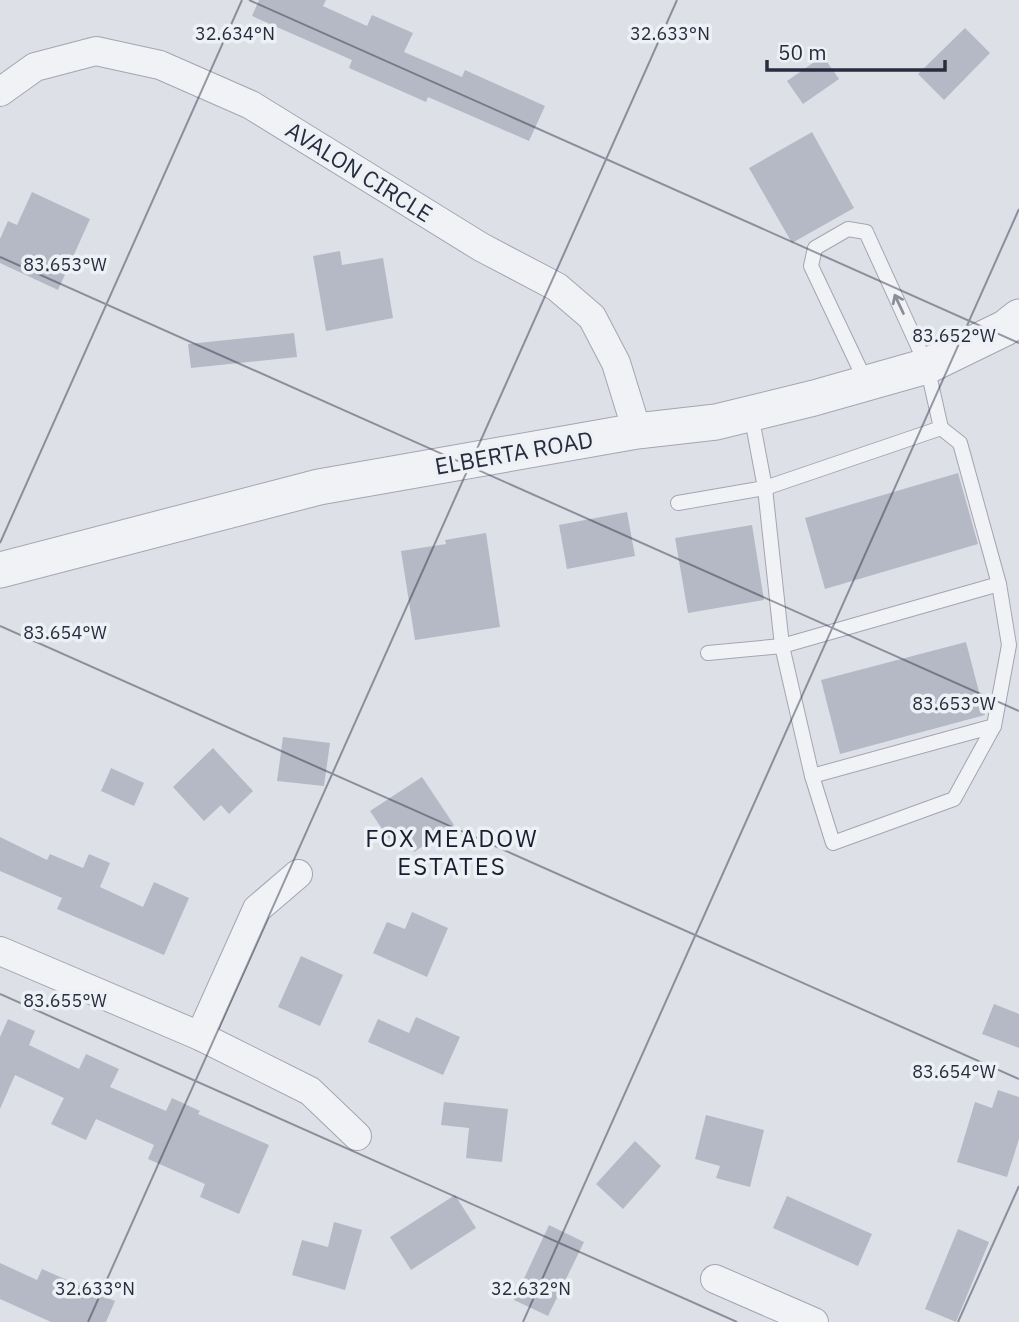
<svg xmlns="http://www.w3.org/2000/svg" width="1019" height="1322" viewBox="0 0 1019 1322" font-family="'IBM Plex Sans',sans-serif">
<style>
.building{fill:#b5b9c5}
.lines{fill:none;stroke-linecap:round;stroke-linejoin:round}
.service-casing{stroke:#a3a6b2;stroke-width:16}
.minor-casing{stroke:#a3a6b2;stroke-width:30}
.tertiary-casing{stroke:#a3a6b2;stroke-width:37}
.service{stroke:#f1f2f6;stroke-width:14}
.minor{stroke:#f1f2f6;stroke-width:28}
.tertiary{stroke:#f1f2f6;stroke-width:35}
.oneway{stroke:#8c8f9a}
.ticks{fill:none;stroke:#272c3f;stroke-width:2;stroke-opacity:0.45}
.labels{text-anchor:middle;stroke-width:7;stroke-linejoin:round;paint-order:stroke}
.street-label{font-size:23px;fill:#272c3f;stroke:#edf0f5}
.neighbourhood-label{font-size:24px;letter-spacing:2px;fill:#191d30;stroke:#edf0f5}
.ticks-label{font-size:18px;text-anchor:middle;fill:#272c3f;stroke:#edf0f5;stroke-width:7;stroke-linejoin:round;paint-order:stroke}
</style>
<rect width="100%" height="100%" fill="#dee0e8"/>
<!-- building -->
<g class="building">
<polygon points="259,0 326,0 323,6 367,26 372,15 413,33 404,52 462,77 465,70 545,106 529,141 428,97 426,102 349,68 352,60 252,16"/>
<polygon points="965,28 990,53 944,100 918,74"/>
<polygon points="823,56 839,79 803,104 787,81"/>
<polygon points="812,132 854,208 792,243 749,168"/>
<polygon points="32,192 90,219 58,290 0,263 0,239 8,221 17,225"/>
<polygon points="340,251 342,265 383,258 393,318 326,331 313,256"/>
<polygon points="294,333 297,357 191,368 188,344"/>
<polygon points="958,473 978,544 825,589 805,518"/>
<polygon points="627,512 635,556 567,569 559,525"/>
<polygon points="752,525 764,600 688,613 675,538"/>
<polygon points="486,533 500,627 415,640 401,551 446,544 445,540"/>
<polygon points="966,642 985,715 840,754 821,680"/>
<polygon points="283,737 330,743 324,786 277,781"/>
<polygon points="213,748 253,791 229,814 221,805 204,821 173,787"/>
<polygon points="111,768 144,783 134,806 101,791"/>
<polygon points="422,777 454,825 414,852 400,832 389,839 370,811"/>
<polygon points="0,837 47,860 50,854 83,868 89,854 110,863 100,887 143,907 154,882 189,898 164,955 57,909 62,898 0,871"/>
<polygon points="412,912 448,928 427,977 373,953 387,922 405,929"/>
<polygon points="301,956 343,975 320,1026 278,1007"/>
<polygon points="994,1004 1019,1014 1019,1048 982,1034"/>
<polygon points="416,1017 460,1037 443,1075 368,1042 378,1019 409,1033"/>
<polygon points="8,1019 35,1031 29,1045 79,1069 86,1054 119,1069 110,1087 166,1111 172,1098 200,1111 198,1114 269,1145 239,1214 200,1197 205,1184 148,1159 154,1145 96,1119 86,1140 51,1124 64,1098 15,1075 0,1109 0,1037"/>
<polygon points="998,1090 1019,1097 1019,1139 1007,1177 957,1162 975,1102 992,1108"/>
<polygon points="444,1102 508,1109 502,1162 466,1158 469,1128 441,1125"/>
<polygon points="706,1115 764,1130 750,1187 716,1178 720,1166 695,1159"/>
<polygon points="635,1141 661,1166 623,1209 596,1184"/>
<polygon points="455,1195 476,1228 411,1270 390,1237"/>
<polygon points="787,1196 872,1234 858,1266 773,1228"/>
<polygon points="334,1222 362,1230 345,1290 292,1275 302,1240 328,1247"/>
<polygon points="549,1225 584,1242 548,1316 514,1300"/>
<polygon points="958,1229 989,1242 956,1322 925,1309"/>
<polygon points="0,1263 37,1280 42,1269 115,1301 106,1322 51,1322 0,1299"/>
</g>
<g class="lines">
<!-- service casing -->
<g class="service-casing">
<g id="service">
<polyline points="866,382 811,266 815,248 848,229 866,232 927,366 941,428"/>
<polyline points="678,503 765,488 941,428 960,443 999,584 782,646 765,488 751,414"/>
<polyline points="708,653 782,646 812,776 994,726 1009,645 999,584"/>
<polyline points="812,776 833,843 954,799 994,726"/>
</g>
</g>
<!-- minor casing -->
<g class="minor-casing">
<g id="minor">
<polyline points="0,92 35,67 96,51 160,65 251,105 481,247 557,287 592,317 616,363 637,431"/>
<polyline points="0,951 200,1036 310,1091 357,1136"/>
<polyline points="200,1036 257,909 298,874"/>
<polyline points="715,1279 814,1322"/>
</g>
</g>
<!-- tertiary casing -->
<g class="tertiary-casing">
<polyline id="tertiary" points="0,570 319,487 637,431 716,422 814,398 927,366 1005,328 1019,317"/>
</g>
<!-- service -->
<use href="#service" class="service"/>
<!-- minor -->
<use href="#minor" class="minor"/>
<!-- tertiary -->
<use href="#tertiary" class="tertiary"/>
</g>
<!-- one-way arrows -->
<defs><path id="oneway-shaft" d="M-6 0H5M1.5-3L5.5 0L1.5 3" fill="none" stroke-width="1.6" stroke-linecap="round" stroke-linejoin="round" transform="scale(1.75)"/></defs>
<use class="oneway" href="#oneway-shaft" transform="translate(899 304) rotate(-115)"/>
<!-- ticks -->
<path class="ticks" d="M249,0L1019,343M0,257L1019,711M0,543L242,0M0,626L1019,1079M0,994L737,1322M88,1322L677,0M523,1322L1019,209M958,1322L1019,1186"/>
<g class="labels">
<!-- street labels -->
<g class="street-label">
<text transform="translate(359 172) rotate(32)" y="8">AVALON CIRCLE</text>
<text transform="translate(514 453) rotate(-10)" y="8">ELBERTA ROAD</text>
</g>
<!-- neighbourhood labels -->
<g class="neighbourhood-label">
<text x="452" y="847">FOX MEADOW<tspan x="452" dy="28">ESTATES</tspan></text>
</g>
</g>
<g class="ticks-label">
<text x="235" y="40">32.634°N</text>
<text x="670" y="40">32.633°N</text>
<text x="65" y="271">83.653°W</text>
<text x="954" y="342">83.652°W</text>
<text x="65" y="639">83.654°W</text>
<text x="954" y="710">83.653°W</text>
<text x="65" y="1007">83.655°W</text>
<text x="954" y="1078">83.654°W</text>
<text x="95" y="1295">32.633°N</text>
<text x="531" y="1295">32.632°N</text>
</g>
<!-- scale -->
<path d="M767 60v10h178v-10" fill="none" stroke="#272c3f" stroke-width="3.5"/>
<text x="778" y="60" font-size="21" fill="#272c3f" stroke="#edf0f5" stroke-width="5" paint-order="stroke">50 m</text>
</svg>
